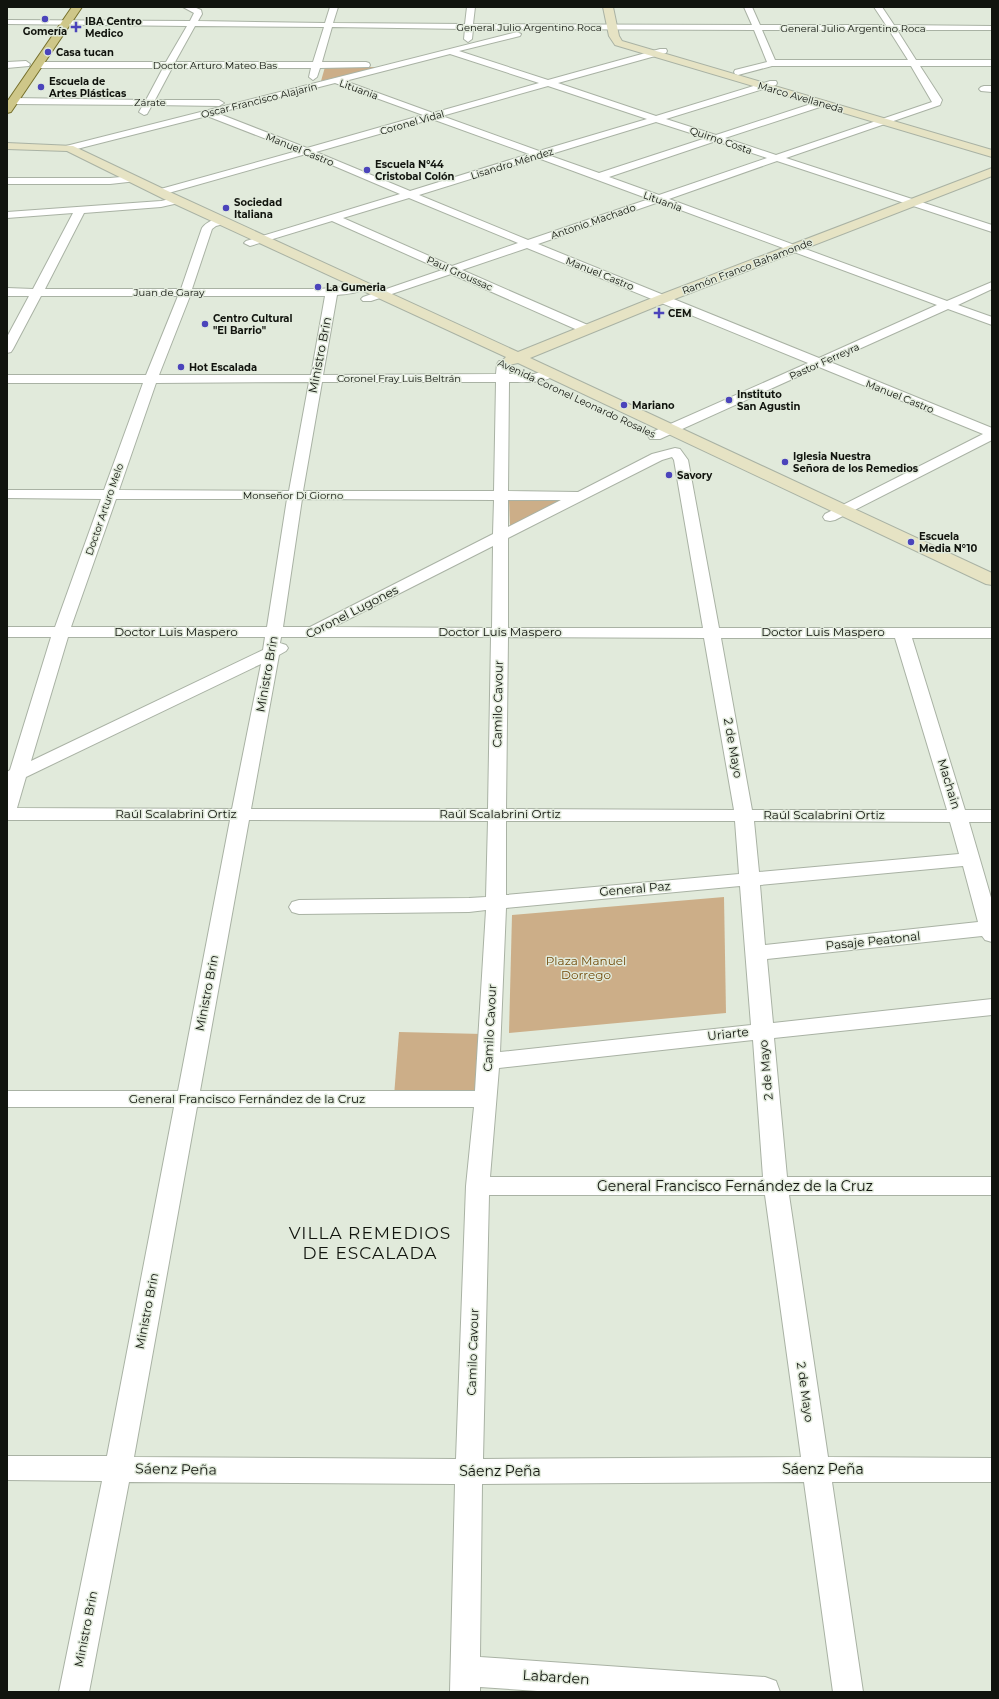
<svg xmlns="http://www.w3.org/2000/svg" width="999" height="1699" viewBox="0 0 999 1699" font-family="Montserrat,sans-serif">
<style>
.green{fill:#ccae88}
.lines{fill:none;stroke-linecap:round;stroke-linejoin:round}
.street-casing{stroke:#a9b2a4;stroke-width:2}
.secondary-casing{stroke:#a9b2a4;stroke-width:2}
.primary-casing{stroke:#76702b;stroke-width:2}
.street{fill:#fff;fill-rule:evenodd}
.secondary{fill:#e6e3c4;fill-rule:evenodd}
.primary{fill:#cec789;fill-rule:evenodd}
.poi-dot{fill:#4b44bb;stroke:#e1eadb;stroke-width:1.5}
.labels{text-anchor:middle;stroke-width:3;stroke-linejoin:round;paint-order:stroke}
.far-poi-label{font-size:10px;font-weight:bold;fill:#11140e;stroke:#e1eadb;text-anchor:start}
.far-street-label{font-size:10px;fill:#11140e;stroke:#e1eadb}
.street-label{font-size:12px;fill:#11140e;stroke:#e1eadb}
.park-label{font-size:12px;fill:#714b0b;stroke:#e1eadb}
.near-street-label{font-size:14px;fill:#11140e;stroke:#e1eadb}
.near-quarter-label{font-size:17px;letter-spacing:1px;fill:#11140e;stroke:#e1eadb}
</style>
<rect width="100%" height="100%" fill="#e1eadb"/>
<!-- green -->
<g class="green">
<polygon points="325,67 378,67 321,81"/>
<polygon points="509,499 562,499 510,526"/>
<polygon points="724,897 726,1013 509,1033 512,915"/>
<polygon points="399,1032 483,1034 478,1095 394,1096"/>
</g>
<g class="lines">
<!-- street casing -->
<g class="street-casing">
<g id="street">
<path d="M183,7H194L201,10L202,14L198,21L325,23L330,7H338L333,23L465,24L467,7H475L473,24L752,25L744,7H752L760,25H886L874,7H882L894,25L992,26V30H897L916,60H992V66H920L942,100L940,105L786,158L992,225V232L777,161L669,199L947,301L992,282V289L958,305L992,317V325L948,309L830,362L992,428V440L835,520L830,521L825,520L823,517L825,514L983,434L819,367L660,439H650L648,436L650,433L808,363L527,248L462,270L590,326L592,329L590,332H582L451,274L371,301H363L361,299L363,297L442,270L332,221L250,246L244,243L246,241L400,194L306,154L165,194H157L156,192L157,190L297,151L207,116L69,151L64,148L66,146L517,32L521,34L520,36L459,51L548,80L660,49H666L667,51L666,53L558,83L656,116L770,81H776L777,83L776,85L666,119L716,135L820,101H826L828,103L826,105L725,138L776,155L932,102L911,66H772L738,75L735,74L734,72L735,70L767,62L754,30L473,29L472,39L468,42L464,39L465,29L332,27L322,62H366L369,63L370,65L369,67L320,68L317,77L313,80L309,77L311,68H172L155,100H219L224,103L219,106L152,105L147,114L144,115L139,112L143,105L13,104L8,101L13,98L146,100L163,68H38L34,65L38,62H166L187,26L7,24V20L190,21L194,13ZM195,26L324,27L313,62H175ZM762,30H889L908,60H775ZM450,54L539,83L433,113L345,81ZM335,83L423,115L307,148L217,113ZM548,86L647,119L539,151L442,116ZM432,119L529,154L410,191L316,152ZM656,122L706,138L599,173L548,155ZM716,141L767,158L659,195L609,177ZM538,158L649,199L528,240L419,195ZM409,198L518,243L452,266L343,218ZM659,202L937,305L819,358L538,244Z"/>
<polygon points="26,61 30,64 29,66 7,68 7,62"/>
<polygon points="984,86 992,86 992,92 981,91 979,89 981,87"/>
<polygon points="133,176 138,179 137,181 110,184 7,184 7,178 110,178"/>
<path d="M179,197L184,200L183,202L161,207L84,213L45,289H181L202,228C207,221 218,217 227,219L228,221L227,223L216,226L212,229L192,289H318L347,287L363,282L367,283L369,285C363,293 347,294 337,295L323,375L496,374L497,364L499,361H507L509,364V374H534L550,369L555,370L556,373C549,384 521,382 509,382L508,491L578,492L652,454L675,448L680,449L688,460L719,628H992V638H912L965,810H992V822H969L992,901V942L985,940L982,936L767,959L773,1023L992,999V1015L774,1038L787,1177H992V1195H789L828,1457L992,1458V1482H832L863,1692H833L804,1482L482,1484L480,1657L765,1677L776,1681L780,1692H552L480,1687V1692H450L455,1484L129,1482L89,1692H59L102,1481L7,1480V1456H107L174,1107H7V1091H178L230,820H7V772L10,770L51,637H7V627H55L101,499L7,498V490H104L143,383H7V375H146L178,296H41L13,349L11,352L7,353V337L29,296H7V288L33,289L73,213L7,218V212L161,201ZM190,296H325L311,375H159ZM309,382L289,491L119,490L156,383ZM322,382H496L494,491H303ZM672,457L674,460L703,628H508V538L662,460ZM116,499H287L267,627H71ZM302,499L494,500L493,534L310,627H283ZM508,500H561L508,527ZM493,546L492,628L333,627ZM68,637H265L263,650L31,761ZM281,637H491L488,809H251L279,655L286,651L288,648L286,645L280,643ZM508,637L704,638L734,810L506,809ZM721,638H895L947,810H752ZM261,664L232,809L17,808L26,777ZM249,820L488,821L486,897L469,898L299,900L292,902L289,907L292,912L299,914L469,912L486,910L475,1091H200ZM506,821H735L739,874L506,895ZM754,821L950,822L959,854L759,872ZM963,866L978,922L765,945L760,885ZM740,886L751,1025L500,1052L506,908ZM753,1040L763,1177H490L499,1068ZM197,1107H474L466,1186L456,1459L134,1457ZM489,1195H765L801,1457L483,1459Z"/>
</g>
</g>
<!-- secondary casing -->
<g class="secondary-casing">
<g id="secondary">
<polygon points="603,7 613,7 619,36 622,41 992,150 992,157 615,45 609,36"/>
<polygon points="7,143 73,146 172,193 518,352 657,296 992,168 992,176 667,302 530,358 992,573 992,585 986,584 518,363 509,365 504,364 502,361 506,357 164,199 67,151 7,149"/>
</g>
</g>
<!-- primary casing -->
<g class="primary-casing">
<polygon id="primary" points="72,7 82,7 11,112 7,113 7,102"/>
</g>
<!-- street -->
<use href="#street" class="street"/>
<!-- secondary -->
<use href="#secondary" class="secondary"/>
<!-- primary -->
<use href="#primary" class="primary"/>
</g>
<!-- markers -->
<g class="poi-dot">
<circle cx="45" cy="19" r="4"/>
<path d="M74 21h4v4h4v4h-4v4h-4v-4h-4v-4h4z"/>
<circle cx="48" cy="52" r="4"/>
<circle cx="41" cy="87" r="4"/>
<circle cx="367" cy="170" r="4"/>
<circle cx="226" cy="208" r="4"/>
<circle cx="318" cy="287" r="4"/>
<path d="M657 307h4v4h4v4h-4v4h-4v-4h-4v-4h4z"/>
<circle cx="205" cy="324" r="4"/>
<circle cx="181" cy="367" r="4"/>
<circle cx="729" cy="400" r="4"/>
<circle cx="624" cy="405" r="4"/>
<circle cx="785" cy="462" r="4"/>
<circle cx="669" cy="475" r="4"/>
<circle cx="911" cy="542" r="4"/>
</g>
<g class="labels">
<!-- far-poi labels -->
<g class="far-poi-label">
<text x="85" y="25">IBA Centro<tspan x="85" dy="12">Medico</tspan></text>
<text x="45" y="35" text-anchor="middle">Gomería</text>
<text x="56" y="56">Casa tucan</text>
<text x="49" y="85">Escuela de<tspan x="49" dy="12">Artes Plásticas</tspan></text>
<text x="375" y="168">Escuela N°44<tspan x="375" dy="12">Cristobal Colón</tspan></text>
<text x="234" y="206">Sociedad<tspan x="234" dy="12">Italiana</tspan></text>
<text x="326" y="291">La Gumeria</text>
<text x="668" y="317">CEM</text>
<text x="213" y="322">Centro Cultural<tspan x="213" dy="12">"El Barrio"</tspan></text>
<text x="189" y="371">Hot Escalada</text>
<text x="737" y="398">Instituto<tspan x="737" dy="12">San Agustin</tspan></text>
<text x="632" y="409">Mariano</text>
<text x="793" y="460">Iglesia Nuestra<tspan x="793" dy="12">Señora de los Remedios</tspan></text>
<text x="677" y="479">Savory</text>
<text x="919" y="540">Escuela<tspan x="919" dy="12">Media N°10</tspan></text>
</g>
<!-- far-street labels -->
<g class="far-street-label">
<text x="529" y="31">General Julio Argentino Roca</text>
<text x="853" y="32">General Julio Argentino Roca</text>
<text x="215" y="69">Doctor Arturo Mateo Bas</text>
<text transform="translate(359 89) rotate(20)" y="4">Lituania</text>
<text transform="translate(801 97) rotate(16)" y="4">Marco Avellaneda</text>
<text transform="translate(259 100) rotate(-14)" y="4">Oscar Francisco Alajarín</text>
<text x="150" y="106">Zárate</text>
<text transform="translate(412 122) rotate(-16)" y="4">Coronel Vidal</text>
<text transform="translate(721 140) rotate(19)" y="4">Quirno Costa</text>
<text transform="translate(300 149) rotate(22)" y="4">Manuel Castro</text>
<text transform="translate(512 163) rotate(-17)" y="4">Lisandro Méndez</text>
<text transform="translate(663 201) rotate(20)" y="4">Lituania</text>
<text transform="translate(593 221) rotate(-19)" y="4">Antonio Machado</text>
<text transform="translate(747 266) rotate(-21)" y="4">Ramón Franco Bahamonde</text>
<text transform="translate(460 273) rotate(24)" y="4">Paul Groussac</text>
<text transform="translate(600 273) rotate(22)" y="4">Manuel Castro</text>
<text x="169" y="296">Juan de Garay</text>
<text transform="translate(824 361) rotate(-24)" y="4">Pastor Ferreyra</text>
<text x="399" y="382">Coronel Fray Luis Beltrán</text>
<text transform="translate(900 396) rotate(22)" y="4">Manuel Castro</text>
<text transform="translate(577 398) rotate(25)" y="4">Avenida Coronel Leonardo Rosales</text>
<text x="293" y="499">Monseñor Di Giorno</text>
<text transform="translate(104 509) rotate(-71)" y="4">Doctor Arturo Melo</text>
</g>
<!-- street labels -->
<g class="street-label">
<text transform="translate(320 355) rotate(-79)" y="4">Ministro Brin</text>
<text transform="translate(352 612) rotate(-27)" y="4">Coronel Lugones</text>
<text x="176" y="636">Doctor Luis Maspero</text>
<text x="500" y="636">Doctor Luis Maspero</text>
<text x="823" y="636">Doctor Luis Maspero</text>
<text transform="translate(267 674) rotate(-80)" y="4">Ministro Brin</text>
<text transform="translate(498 704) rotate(-89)" y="4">Camilo Cavour</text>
<text transform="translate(733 748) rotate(80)" y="4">2 de Mayo</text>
<text transform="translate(949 784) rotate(73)" y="4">Machain</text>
<text x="176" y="818">Raúl Scalabrini Ortiz</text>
<text x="500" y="818">Raúl Scalabrini Ortiz</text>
<text x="824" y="819">Raúl Scalabrini Ortiz</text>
<text transform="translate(635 889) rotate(-5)" y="4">General Paz</text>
<text transform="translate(873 941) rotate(-6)" y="4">Pasaje Peatonal</text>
<text transform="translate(207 993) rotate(-79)" y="4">Ministro Brin</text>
<text transform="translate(490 1028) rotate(-87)" y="4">Camilo Cavour</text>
<text transform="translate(728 1034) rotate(-6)" y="4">Uriarte</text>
<text transform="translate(766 1070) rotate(-95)" y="4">2 de Mayo</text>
<text x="247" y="1103">General Francisco Fernández de la Cruz</text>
<text transform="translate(147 1311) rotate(-79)" y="4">Ministro Brin</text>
<text transform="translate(473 1352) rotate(-88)" y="4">Camilo Cavour</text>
<text transform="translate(805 1392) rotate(82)" y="4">2 de Mayo</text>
<text transform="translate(86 1629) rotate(-79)" y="4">Ministro Brin</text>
</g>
<!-- park labels -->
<g class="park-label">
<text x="586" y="965">Plaza Manuel<tspan x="586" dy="14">Dorrego</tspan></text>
</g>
<!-- near-street labels -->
<g class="near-street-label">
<text x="735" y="1191">General Francisco Fernández de la Cruz</text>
<text transform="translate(176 1469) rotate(1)" y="5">Sáenz Peña</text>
<text x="823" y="1474">Sáenz Peña</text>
<text x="500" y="1476">Sáenz Peña</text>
<text transform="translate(556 1677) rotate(4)" y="5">Labarden</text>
</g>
<!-- near-quarter labels -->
<g class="near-quarter-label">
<text x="370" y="1239">VILLA REMEDIOS<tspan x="370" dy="20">DE ESCALADA</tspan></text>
</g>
</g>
<!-- border -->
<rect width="999" height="1699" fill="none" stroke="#11140e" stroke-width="16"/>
</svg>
